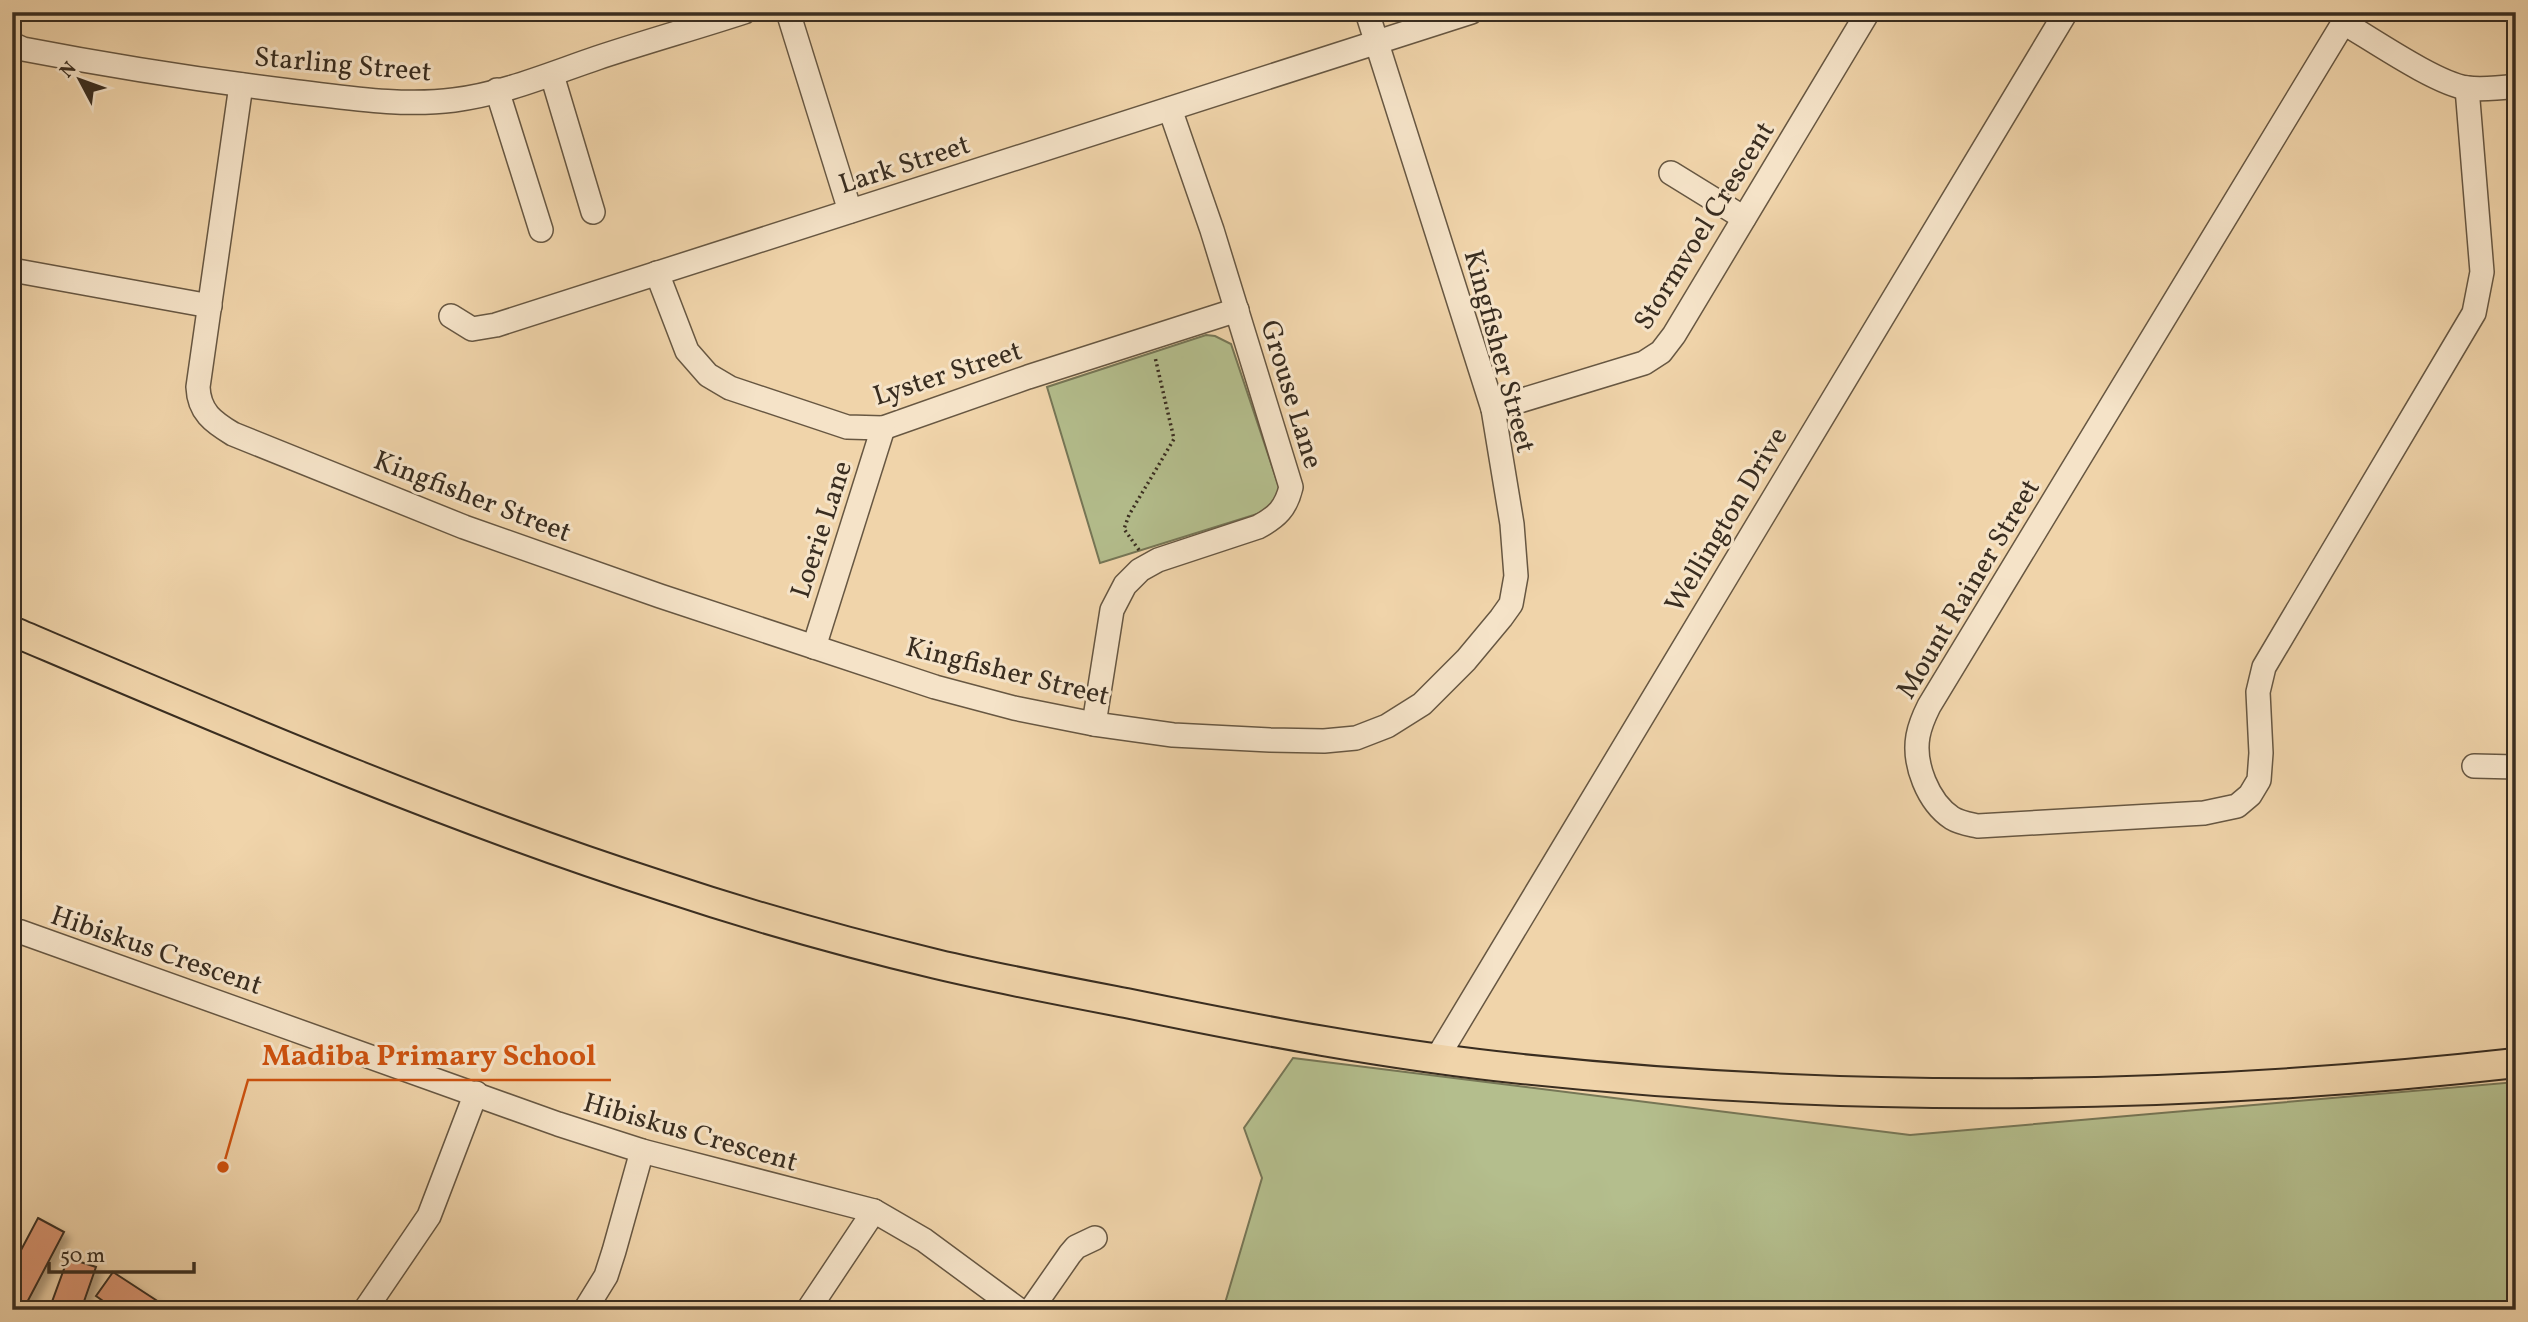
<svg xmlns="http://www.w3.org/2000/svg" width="2528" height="1322" viewBox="0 0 2528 1322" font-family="Vollkorn,serif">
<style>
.green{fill:#b4be8d;stroke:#767656;stroke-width:2}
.building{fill:#d99572;stroke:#392d20;stroke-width:2;filter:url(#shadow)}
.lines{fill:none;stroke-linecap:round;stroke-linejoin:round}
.minor-casing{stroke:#675742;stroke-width:26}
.major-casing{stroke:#392d20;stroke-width:32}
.path{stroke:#392d20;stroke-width:3.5;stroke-dasharray:2 3.5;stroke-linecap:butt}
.minor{stroke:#f5e3c8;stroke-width:23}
.major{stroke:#f0d4aa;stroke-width:28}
.labels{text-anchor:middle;stroke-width:6;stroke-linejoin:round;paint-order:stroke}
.street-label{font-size:28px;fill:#392d20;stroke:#f5e3c8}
.leader{fill:none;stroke:#ce520f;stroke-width:2.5}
.callout-dot{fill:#ce520f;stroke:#f5e3c8;stroke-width:2.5}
.callout-label{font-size:30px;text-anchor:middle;font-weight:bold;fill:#ce520f;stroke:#f5e3c8;stroke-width:6;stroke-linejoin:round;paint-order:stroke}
</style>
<defs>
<filter id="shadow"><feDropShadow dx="6" dy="6" stdDeviation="3.5" flood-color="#0004"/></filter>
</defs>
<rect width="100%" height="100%" fill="#f0d4aa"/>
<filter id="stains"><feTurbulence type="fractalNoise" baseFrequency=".00286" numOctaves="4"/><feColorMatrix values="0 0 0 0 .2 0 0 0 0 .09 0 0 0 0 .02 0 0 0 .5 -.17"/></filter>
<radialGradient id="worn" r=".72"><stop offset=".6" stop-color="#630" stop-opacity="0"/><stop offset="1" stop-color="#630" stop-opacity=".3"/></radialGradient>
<!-- green -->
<g class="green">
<polygon points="1206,335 1215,336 1231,344 1279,487 1276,500 1270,510 1100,563 1047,387"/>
<polygon points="1293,1058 1910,1135 2516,1082 2516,1310 1223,1310 1262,1178 1244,1128"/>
</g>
<!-- building -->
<g class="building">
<polygon points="38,1218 64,1232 23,1310 12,1310 12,1267"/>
<polygon points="68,1258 96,1267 81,1310 49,1310"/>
<polygon points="113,1272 162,1304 158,1310 116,1310 96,1296"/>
</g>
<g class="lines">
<!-- minor casing -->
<g class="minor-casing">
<g id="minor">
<polyline points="788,12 850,211"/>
<path d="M2350,12L1929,706C1924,716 1920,725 1918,736C1913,764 1928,802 1952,818C1960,823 1969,824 1978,826L2204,813L2237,806L2250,795L2259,780L2261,753L2258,692L2264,667L2474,313L2482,272L2467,88"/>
<path d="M2344,23C2373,40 2437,84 2467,88C2483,90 2500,88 2516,86"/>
<path d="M12,44L23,49C111,66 200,80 290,91C344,97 400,107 454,100C503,94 550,74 597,58C645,42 695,28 744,12"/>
<polyline points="552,75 593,212"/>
<path d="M241,85L198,387C199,412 213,422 233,434L464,527L660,596L935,687L1014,708L1094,724L1173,735L1270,740L1324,741L1356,738L1387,726L1422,704L1466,660L1501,618L1511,604L1516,576L1512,524L1493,409L1367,12"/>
<polyline points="497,90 541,230"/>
<polyline points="1671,173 1744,218"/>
<polyline points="12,270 210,306"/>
<polyline points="657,273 687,351 708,375 730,388 847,427 883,428 1028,377 1237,310"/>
<polyline points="451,316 472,329 496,325 1471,12"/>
<polyline points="1493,409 1644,363 1661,352 1674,335 1868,12"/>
<polyline points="814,647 883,428"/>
<path d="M1094,724L1112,610L1125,585L1140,570L1158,560L1258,527C1277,517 1286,508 1291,487L1212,230L1170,109"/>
<polyline points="2474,766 2516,767"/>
<polyline points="12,931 21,932 558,1124 642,1151 874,1211 924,1240 1019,1310"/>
<polyline points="1437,1058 2066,12"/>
<polyline points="365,1310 429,1216 476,1093"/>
<polyline points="585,1310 606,1276 614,1251 642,1151"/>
<polyline points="808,1310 874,1211"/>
<polyline points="1031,1310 1070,1254 1076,1247 1095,1238"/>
</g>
</g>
<!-- major casing -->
<g class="major-casing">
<path id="major" d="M12,631C226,722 441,815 662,886C752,916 844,942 936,964C999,979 1063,991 1126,1003C1257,1030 1388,1055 1522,1069C1852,1104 2186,1100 2516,1063"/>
</g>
<!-- path -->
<polyline class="path" points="1139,550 1124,529 1129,515 1174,439 1155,357"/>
<!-- minor -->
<use href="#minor" class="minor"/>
<!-- major -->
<use href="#major" class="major"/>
</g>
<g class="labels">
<!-- street labels -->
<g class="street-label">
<text transform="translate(343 63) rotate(5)" y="10">Starling Street</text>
<text transform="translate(904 163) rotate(-18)" y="10">Lark Street</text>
<text transform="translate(1703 225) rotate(-58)" y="10">Stormvoel Crescent</text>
<text transform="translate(1501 351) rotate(75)" y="10">Kingfisher Street</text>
<text transform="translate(947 372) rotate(-18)" y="10">Lyster Street</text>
<text transform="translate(1293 394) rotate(73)" y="10">Grouse Lane</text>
<text transform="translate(473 495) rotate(21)" y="10">Kingfisher Street</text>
<text transform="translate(1725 519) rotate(-59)" y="10">Wellington Drive</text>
<text transform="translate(820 529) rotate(-72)" y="10">Loerie Lane</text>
<text transform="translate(1967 588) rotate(-59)" y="10">Mount Rainer Street</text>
<text transform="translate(1008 670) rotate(14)" y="10">Kingfisher Street</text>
<text transform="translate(157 949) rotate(19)" y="10">Hibiskus Crescent</text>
<text transform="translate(691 1131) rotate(16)" y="10">Hibiskus Crescent</text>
</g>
</g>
<!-- callouts -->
<path class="leader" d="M223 1167L248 1080H611"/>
<circle class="callout-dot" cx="223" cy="1167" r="7"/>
<g class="callout-label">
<text x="429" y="1065">Madiba Primary School</text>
</g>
<!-- margin -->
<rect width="2528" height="1322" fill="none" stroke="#f0d4aa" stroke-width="42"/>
<rect x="14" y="14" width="2500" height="1294" fill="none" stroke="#392d20" stroke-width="3.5"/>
<rect x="21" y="21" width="2486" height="1280" fill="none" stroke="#392d20" stroke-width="2"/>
<!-- north arrow -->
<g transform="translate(80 80) rotate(311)" stroke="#f5e3c8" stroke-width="5" paint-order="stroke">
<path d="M0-5L12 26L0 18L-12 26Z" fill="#392d20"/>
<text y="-10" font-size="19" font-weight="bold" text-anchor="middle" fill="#392d20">N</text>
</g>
<!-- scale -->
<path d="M49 1262v10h145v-10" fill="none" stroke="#392d20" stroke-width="3.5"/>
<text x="60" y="1262" font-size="21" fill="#392d20" stroke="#f5e3c8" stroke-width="5" paint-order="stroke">50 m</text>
<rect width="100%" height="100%" filter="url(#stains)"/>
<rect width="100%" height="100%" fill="url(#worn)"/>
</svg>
